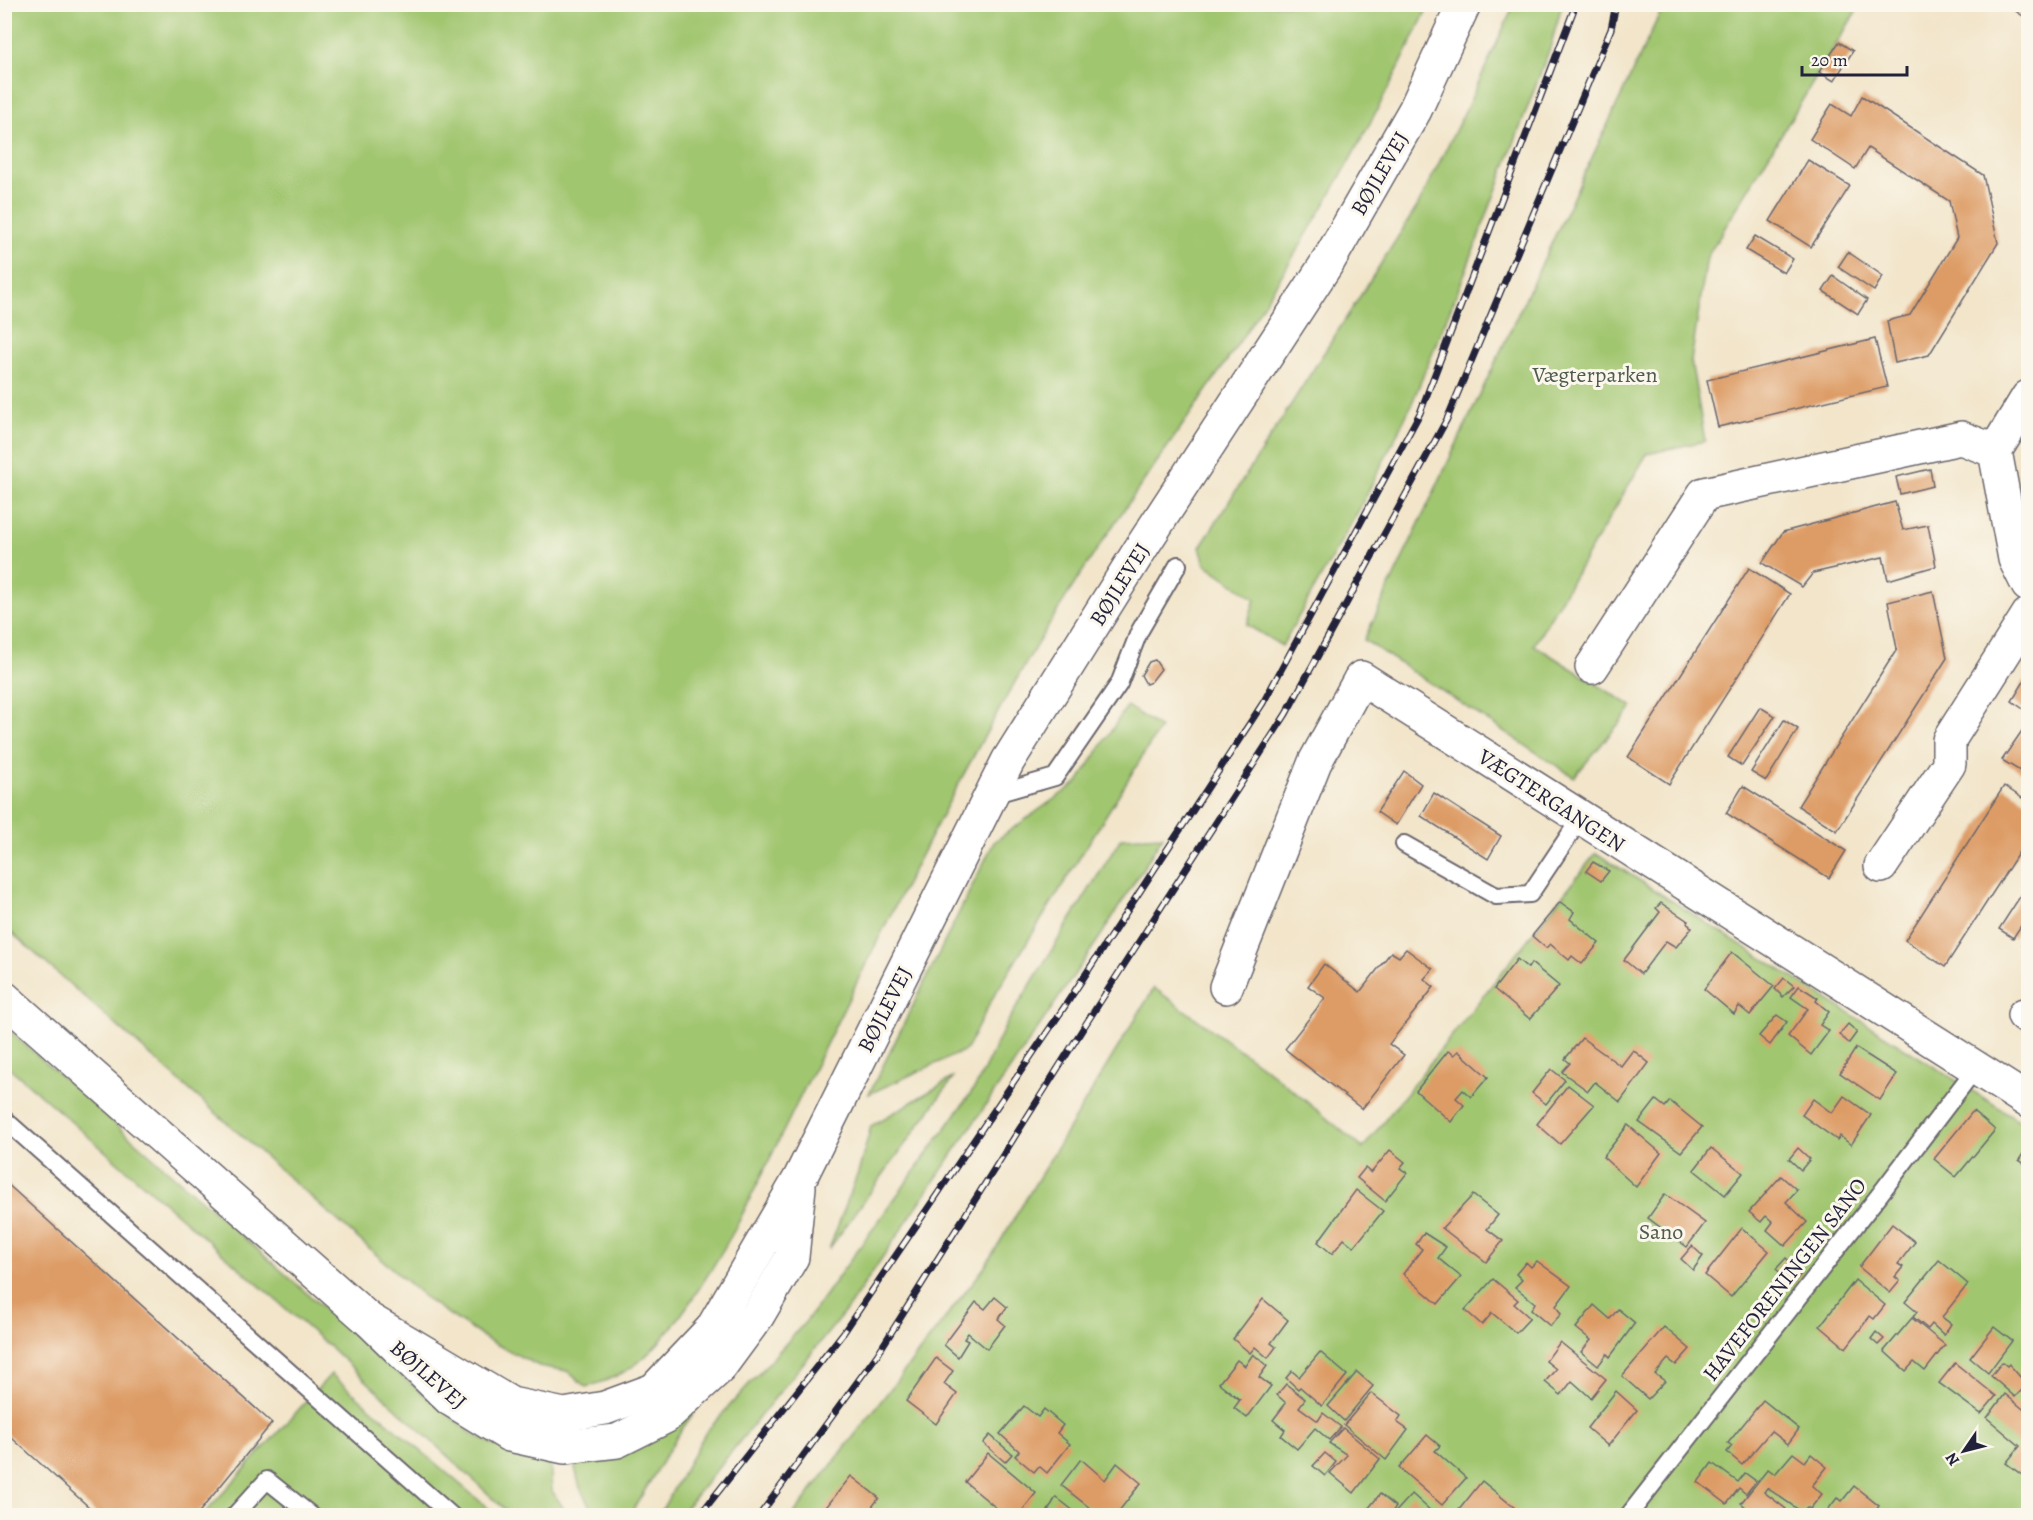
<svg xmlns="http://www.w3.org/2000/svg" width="2033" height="1520" viewBox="0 0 2033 1520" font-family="Alegreya,serif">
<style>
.green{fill:#a1c670;stroke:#627456;stroke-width:1.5}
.building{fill:#dd9c66}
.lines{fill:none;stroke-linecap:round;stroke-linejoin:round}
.lane-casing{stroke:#6b666d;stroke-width:20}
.street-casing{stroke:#6b666d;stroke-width:36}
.secondary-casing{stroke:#6b666d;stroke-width:36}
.lane{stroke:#fff;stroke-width:16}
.street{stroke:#fff;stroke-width:33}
.secondary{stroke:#fff;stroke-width:33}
.rail-casing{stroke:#22223b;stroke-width:7}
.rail{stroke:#fbf7ec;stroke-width:4.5;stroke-dasharray:14;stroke-linecap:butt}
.labels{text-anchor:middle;stroke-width:6;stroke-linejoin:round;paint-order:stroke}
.street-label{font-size:22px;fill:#22223b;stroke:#fbf7ec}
.park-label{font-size:22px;fill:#4e5b4e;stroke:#fbf7ec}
</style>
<rect width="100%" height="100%" fill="#fbf7ec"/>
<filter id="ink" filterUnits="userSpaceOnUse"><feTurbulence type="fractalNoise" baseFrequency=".0167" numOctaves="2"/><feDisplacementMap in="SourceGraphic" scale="12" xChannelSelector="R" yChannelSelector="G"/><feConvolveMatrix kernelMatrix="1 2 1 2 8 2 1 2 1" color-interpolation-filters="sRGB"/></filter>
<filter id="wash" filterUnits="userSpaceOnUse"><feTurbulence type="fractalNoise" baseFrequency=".008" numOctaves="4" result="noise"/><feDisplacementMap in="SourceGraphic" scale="24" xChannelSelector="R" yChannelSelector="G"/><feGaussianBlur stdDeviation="1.35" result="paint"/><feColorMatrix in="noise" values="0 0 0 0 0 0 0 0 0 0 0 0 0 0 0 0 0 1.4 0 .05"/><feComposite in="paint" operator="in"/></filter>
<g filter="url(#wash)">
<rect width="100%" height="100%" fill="#f2e5ca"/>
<!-- green -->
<g class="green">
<path d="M5,4L1429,5C1373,127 1304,244 1230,356C1164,454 1093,549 1033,651C923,838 831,1037 734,1231C711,1271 670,1341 632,1367C618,1377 603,1382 586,1387L567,1371L539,1366L488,1340L430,1302L5,927Z"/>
<polygon points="1514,5 1562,5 1550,48 1463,278 1410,408 1360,508 1282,646 1247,625 1255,599 1205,564 1200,547 1417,207 1470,101"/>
<polygon points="1664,5 1860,5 1707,257 1691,361 1705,441 1647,454 1534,645 1633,707 1574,777 1364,640"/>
<polygon points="1127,706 1160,728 992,999 966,1050 869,1094 994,842 1078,782"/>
<polygon points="1163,836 1102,934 848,1308 680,1515 659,1515 706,1432 807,1320 976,1086 1008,1021 1121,838"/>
<polygon points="1596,853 2028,1126 2028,1515 792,1516 984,1268 1154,988 1273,1074 1363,1148"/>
<polygon points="4,1026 395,1371 474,1435 512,1454 550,1461 552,1491 568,1515 511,1515 331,1348 5,1064"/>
<polygon points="954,1077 829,1249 859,1170 871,1126"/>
<polygon points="331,1374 496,1515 202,1516"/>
<polygon points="699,1405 676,1438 630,1515 593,1513 580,1488 573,1460"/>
</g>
<g id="blocks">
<!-- building -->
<g class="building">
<polygon points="2005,4 2028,4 2028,8 2023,16"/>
<polygon points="1839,42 1853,51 1834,81 1819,72"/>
<polygon points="1862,96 1983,175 1998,243 1929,355 1895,363 1887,321 1910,315 1957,238 1949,201 1868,148 1855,169 1810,139 1832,104 1851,116"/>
<polygon points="1808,160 1850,186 1811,247 1770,221"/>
<polygon points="1755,236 1793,259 1784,273 1746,250"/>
<polygon points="1848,252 1883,276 1874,291 1838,267"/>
<polygon points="1833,276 1867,300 1858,314 1823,291"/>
<polygon points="1875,339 1887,387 1718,427 1707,380"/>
<polygon points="1930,469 1933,486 1900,494 1896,477"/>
<polygon points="1895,502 1903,530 1928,525 1936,566 1888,580 1883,557 1813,573 1802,587 1762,563 1783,532"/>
<polygon points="1749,568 1790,594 1669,784 1628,757"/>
<polygon points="1933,591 1947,658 1837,831 1798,806 1897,649 1888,602"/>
<polygon points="1155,660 1161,669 1151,682 1146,684 1141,675 1149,662"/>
<polygon points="2028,675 2028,707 2026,711 2012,701"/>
<polygon points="1760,707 1775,716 1742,766 1728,757"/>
<polygon points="1784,720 1798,729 1766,781 1751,772"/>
<polygon points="2028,722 2028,776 2002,760"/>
<polygon points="1404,771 1421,784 1396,825 1377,812"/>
<polygon points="1743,786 1846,851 1829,878 1726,813"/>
<polygon points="2004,786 2028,802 2028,838 1945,967 1905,940"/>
<polygon points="1434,793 1501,836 1488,859 1421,816"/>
<polygon points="1593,862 1609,871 1601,881 1586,871"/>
<polygon points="2023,892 2028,895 2028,915 2013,938 1999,929"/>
<polygon points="1560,902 1574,912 1570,919 1599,943 1582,964 1572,956 1569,960 1550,944 1546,948 1532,936"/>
<polygon points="1661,903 1688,921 1687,923 1692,928 1676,947 1666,941 1641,974 1624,960 1660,912 1656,908"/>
<polygon points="2028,934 2028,949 2022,945"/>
<polygon points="1406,949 1433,969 1424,979 1434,987 1389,1044 1404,1055 1362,1109 1285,1049 1325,998 1308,986 1324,964 1360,992 1391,952 1399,957"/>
<polygon points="1732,952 1774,986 1750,1015 1739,1006 1734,1014 1704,989"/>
<polygon points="1517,959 1528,968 1531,963 1559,986 1530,1019 1494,989"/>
<polygon points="1784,978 1794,986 1783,997 1775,989"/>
<polygon points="1799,986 1818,998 1816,1001 1829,1012 1820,1025 1829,1031 1811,1055 1788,1036 1808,1009 1791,997"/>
<polygon points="1777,1015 1787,1022 1770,1045 1759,1036"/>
<polygon points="1848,1024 1857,1032 1849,1043 1839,1035"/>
<polygon points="1582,1038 1621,1066 1633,1050 1649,1063 1620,1102 1595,1082 1588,1091 1562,1072 1570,1063 1565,1059"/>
<polygon points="1856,1048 1897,1074 1880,1100 1840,1073"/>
<polygon points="1448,1051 1454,1055 1458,1051 1488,1077 1471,1097 1463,1090 1456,1098 1464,1105 1451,1122 1416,1091"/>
<polygon points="1551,1069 1565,1080 1546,1104 1532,1093"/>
<polygon points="1568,1085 1594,1105 1560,1144 1537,1124"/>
<polygon points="1844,1096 1871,1115 1851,1145 1840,1136 1837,1140 1802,1115 1813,1099 1832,1113"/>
<polygon points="1656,1100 1665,1107 1670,1101 1702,1127 1681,1152 1639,1122"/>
<polygon points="1973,1111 1995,1130 1956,1177 1934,1159"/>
<polygon points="1628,1125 1661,1153 1636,1187 1603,1157"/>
<polygon points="2028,1146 2028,1166 2019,1160"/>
<polygon points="1711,1148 1743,1173 1725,1195 1694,1170"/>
<polygon points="1798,1148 1810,1159 1801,1170 1789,1159"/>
<polygon points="1390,1150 1405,1162 1400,1168 1407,1173 1385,1201 1357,1178 1365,1168 1371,1173"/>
<polygon points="1781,1176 1797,1190 1786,1202 1807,1222 1785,1246 1767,1230 1773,1222 1766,1216 1761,1222 1749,1212"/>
<polygon points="4,1181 272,1423 196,1516 99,1516 4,1431"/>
<polygon points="1356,1190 1383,1211 1354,1247 1344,1239 1332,1254 1318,1242"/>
<polygon points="1665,1194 1705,1223 1687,1247 1648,1218"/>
<polygon points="1473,1195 1498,1215 1487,1229 1503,1241 1486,1262 1442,1228"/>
<polygon points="1892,1224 1915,1242 1898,1264 1903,1267 1895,1277 1900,1281 1890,1293 1859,1267"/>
<polygon points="1742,1228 1769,1251 1731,1297 1705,1275"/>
<polygon points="1424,1233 1446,1247 1438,1258 1461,1277 1438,1304 1403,1274 1422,1249 1416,1244"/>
<polygon points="1692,1246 1703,1256 1693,1270 1681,1259"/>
<polygon points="1786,1258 1802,1273 1792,1284 1776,1269"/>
<polygon points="1939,1260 1968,1284 1942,1317 1951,1324 1944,1335 1932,1324 1928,1329 1913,1317 1917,1312 1905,1302"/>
<polygon points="1537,1261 1571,1286 1556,1306 1561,1314 1550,1326 1531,1310 1535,1303 1515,1287 1522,1280 1516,1274 1526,1262 1531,1267"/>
<polygon points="1493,1279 1518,1300 1514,1304 1530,1318 1516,1333 1492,1313 1482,1325 1465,1310"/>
<polygon points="1855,1280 1885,1305 1874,1319 1870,1316 1846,1348 1820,1326"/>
<polygon points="995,1297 1007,1307 998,1319 1005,1325 987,1349 968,1333 964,1339 968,1341 958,1357 944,1345 976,1302 985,1309"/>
<polygon points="1263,1299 1288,1320 1271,1343 1276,1347 1268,1358 1255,1347 1250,1353 1233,1339"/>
<polygon points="1594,1305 1610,1319 1618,1309 1635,1323 1610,1357 1607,1354 1598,1366 1581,1352 1591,1340 1576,1328"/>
<polygon points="1912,1318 1945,1345 1925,1371 1914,1362 1906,1371 1884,1351"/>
<polygon points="1664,1327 1690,1349 1676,1365 1668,1359 1655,1374 1665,1381 1648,1399 1622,1376"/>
<polygon points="1994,1327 2012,1341 1988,1373 1970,1358"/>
<polygon points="1876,1332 1884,1339 1878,1345 1871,1339"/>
<polygon points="1560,1342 1606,1379 1591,1398 1572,1381 1561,1395 1545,1382 1556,1369 1546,1361"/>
<polygon points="1320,1352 1347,1375 1322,1406 1300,1387 1298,1389 1286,1378 1292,1371 1299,1377"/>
<polygon points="1253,1354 1267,1366 1259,1377 1271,1386 1247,1418 1234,1408 1240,1400 1219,1383 1237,1360 1245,1366"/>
<polygon points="936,1358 953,1371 944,1384 957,1394 936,1424 906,1401"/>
<polygon points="2002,1362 2007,1366 2009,1364 2022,1379 2028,1371 2028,1384 2015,1397 1991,1376"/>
<polygon points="1955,1363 1996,1396 1981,1414 1939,1383"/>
<polygon points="1357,1372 1373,1386 1344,1421 1328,1406"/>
<polygon points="1286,1384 1305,1399 1299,1407 1318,1421 1323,1413 1341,1427 1329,1440 1315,1428 1297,1449 1281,1436 1285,1430 1273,1420 1286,1403 1277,1395"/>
<polygon points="1616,1391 1637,1410 1608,1446 1587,1428"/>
<polygon points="1371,1393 1401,1416 1397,1422 1408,1430 1386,1460 1344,1425"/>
<polygon points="2005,1394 2028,1413 2028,1467 2022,1475 2006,1463 2020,1446 1987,1418"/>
<polygon points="1763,1400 1799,1429 1788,1444 1771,1431 1742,1465 1727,1452 1732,1446 1728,1443"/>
<polygon points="1024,1406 1038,1417 1044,1409 1063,1425 1057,1433 1070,1444 1047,1473 1039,1466 1034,1472 1015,1456 1019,1451 1000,1434"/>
<polygon points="1343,1428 1380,1459 1354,1493 1330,1473 1347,1455 1329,1443"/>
<polygon points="990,1435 1012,1454 1005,1462 983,1443"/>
<polygon points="1427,1435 1440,1446 1435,1451 1466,1478 1442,1505 1399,1468"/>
<polygon points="988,1453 1036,1493 1018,1516 1006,1516 965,1482"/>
<polygon points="1325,1453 1336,1462 1325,1476 1313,1466"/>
<polygon points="1793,1453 1805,1462 1811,1454 1827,1467 1812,1486 1822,1494 1810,1509 1807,1507 1802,1512 1767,1488 1764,1492 1786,1509 1781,1516 1745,1516 1749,1510 1741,1503 1768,1469 1775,1474"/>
<polygon points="1081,1459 1105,1480 1117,1463 1141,1483 1115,1516 1100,1516 1061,1485"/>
<polygon points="1712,1463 1738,1482 1745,1473 1756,1481 1746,1494 1739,1488 1727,1504 1698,1482"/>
<polygon points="851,1476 879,1498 865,1516 819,1516"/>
<polygon points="1482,1481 1516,1509 1511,1516 1454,1516"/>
<polygon points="1854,1486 1879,1506 1872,1516 1823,1516 1837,1498 1842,1501"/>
<polygon points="1380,1494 1396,1507 1389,1516 1375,1516 1368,1509"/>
<polygon points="1412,1494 1432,1512 1429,1516 1392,1516"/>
<polygon points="1056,1497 1080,1516 1045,1516"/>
</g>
</g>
</g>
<g filter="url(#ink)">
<use href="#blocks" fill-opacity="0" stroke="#6b666d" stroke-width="1.5"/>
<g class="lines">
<!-- lane casing -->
<g class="lane-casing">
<g id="lane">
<polyline points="992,795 1055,777 1119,684 1139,632 1178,565"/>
<polyline points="1404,844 1496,896 1530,894 1580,819"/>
<polyline points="4,1119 452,1516"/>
<polyline points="234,1516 267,1480 312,1516"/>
<polyline points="1628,1516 1880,1194 1975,1069"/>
</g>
</g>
<!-- street casing -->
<g class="street-casing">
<g id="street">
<polyline points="2028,397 1995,451 2015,559 2028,585"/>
<polyline points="1592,667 1704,494 1961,438 1995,451"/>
<polyline points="1881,866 1949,764 1949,740 2028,615"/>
<polyline points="1226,987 1315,762 1361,678 2028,1101"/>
<polyline points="2024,1015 2028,1018"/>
</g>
</g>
<!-- secondary casing -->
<g class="secondary-casing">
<g id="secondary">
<polyline points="4,998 368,1319 450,1399 509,1435 564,1447 617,1441 665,1417 719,1368 758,1315 792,1257 799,1187"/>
<polyline points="368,1319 511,1404 564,1415 605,1408 654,1390 712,1329 800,1178 1008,761 1143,545 1329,260 1415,110 1464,4"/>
</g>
</g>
<!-- lane -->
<use href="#lane" class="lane"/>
<!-- street -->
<use href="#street" class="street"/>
<!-- secondary -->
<use href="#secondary" class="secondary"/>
<!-- rail casing -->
<g class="rail-casing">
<g id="rail">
<polyline points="699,1516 844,1332 1065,1006 1263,703 1420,413 1576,4"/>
<polyline points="759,1516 877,1355 1089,1019 1286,714 1447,419 1611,29 1616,4"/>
</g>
</g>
<!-- rail -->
<use href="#rail" class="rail"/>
</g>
</g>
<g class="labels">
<!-- street labels -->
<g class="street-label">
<text transform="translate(1379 173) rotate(-60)" y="8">BØJLEVEJ</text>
<text transform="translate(1119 584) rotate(-58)" y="8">BØJLEVEJ</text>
<text transform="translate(1552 800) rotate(33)" y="8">VÆGTERGANGEN</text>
<text transform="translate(884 1009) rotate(-63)" y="8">BØJLEVEJ</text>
<text transform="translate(1784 1279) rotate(-52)" y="8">HAVEFORENINGEN SANO</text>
<text transform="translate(429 1374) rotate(41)" y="8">BØJLEVEJ</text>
</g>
<!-- park labels -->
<g class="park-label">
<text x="1595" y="382">Vægterparken</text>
<text x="1661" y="1239">Sano</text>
</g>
</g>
<!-- margin -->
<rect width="2033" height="1520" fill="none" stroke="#fbf7ec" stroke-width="24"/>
<!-- north arrow -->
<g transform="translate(1964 1451) rotate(235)" stroke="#fbf7ec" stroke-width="4.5" paint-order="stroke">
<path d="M0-4.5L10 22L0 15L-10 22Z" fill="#22223b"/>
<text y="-9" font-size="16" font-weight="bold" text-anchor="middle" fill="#22223b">N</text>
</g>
<!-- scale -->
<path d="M1802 66v9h105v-9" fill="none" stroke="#22223b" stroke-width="3"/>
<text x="1811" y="66" font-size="18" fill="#22223b" stroke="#fbf7ec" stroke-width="4.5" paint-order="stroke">20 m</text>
</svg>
